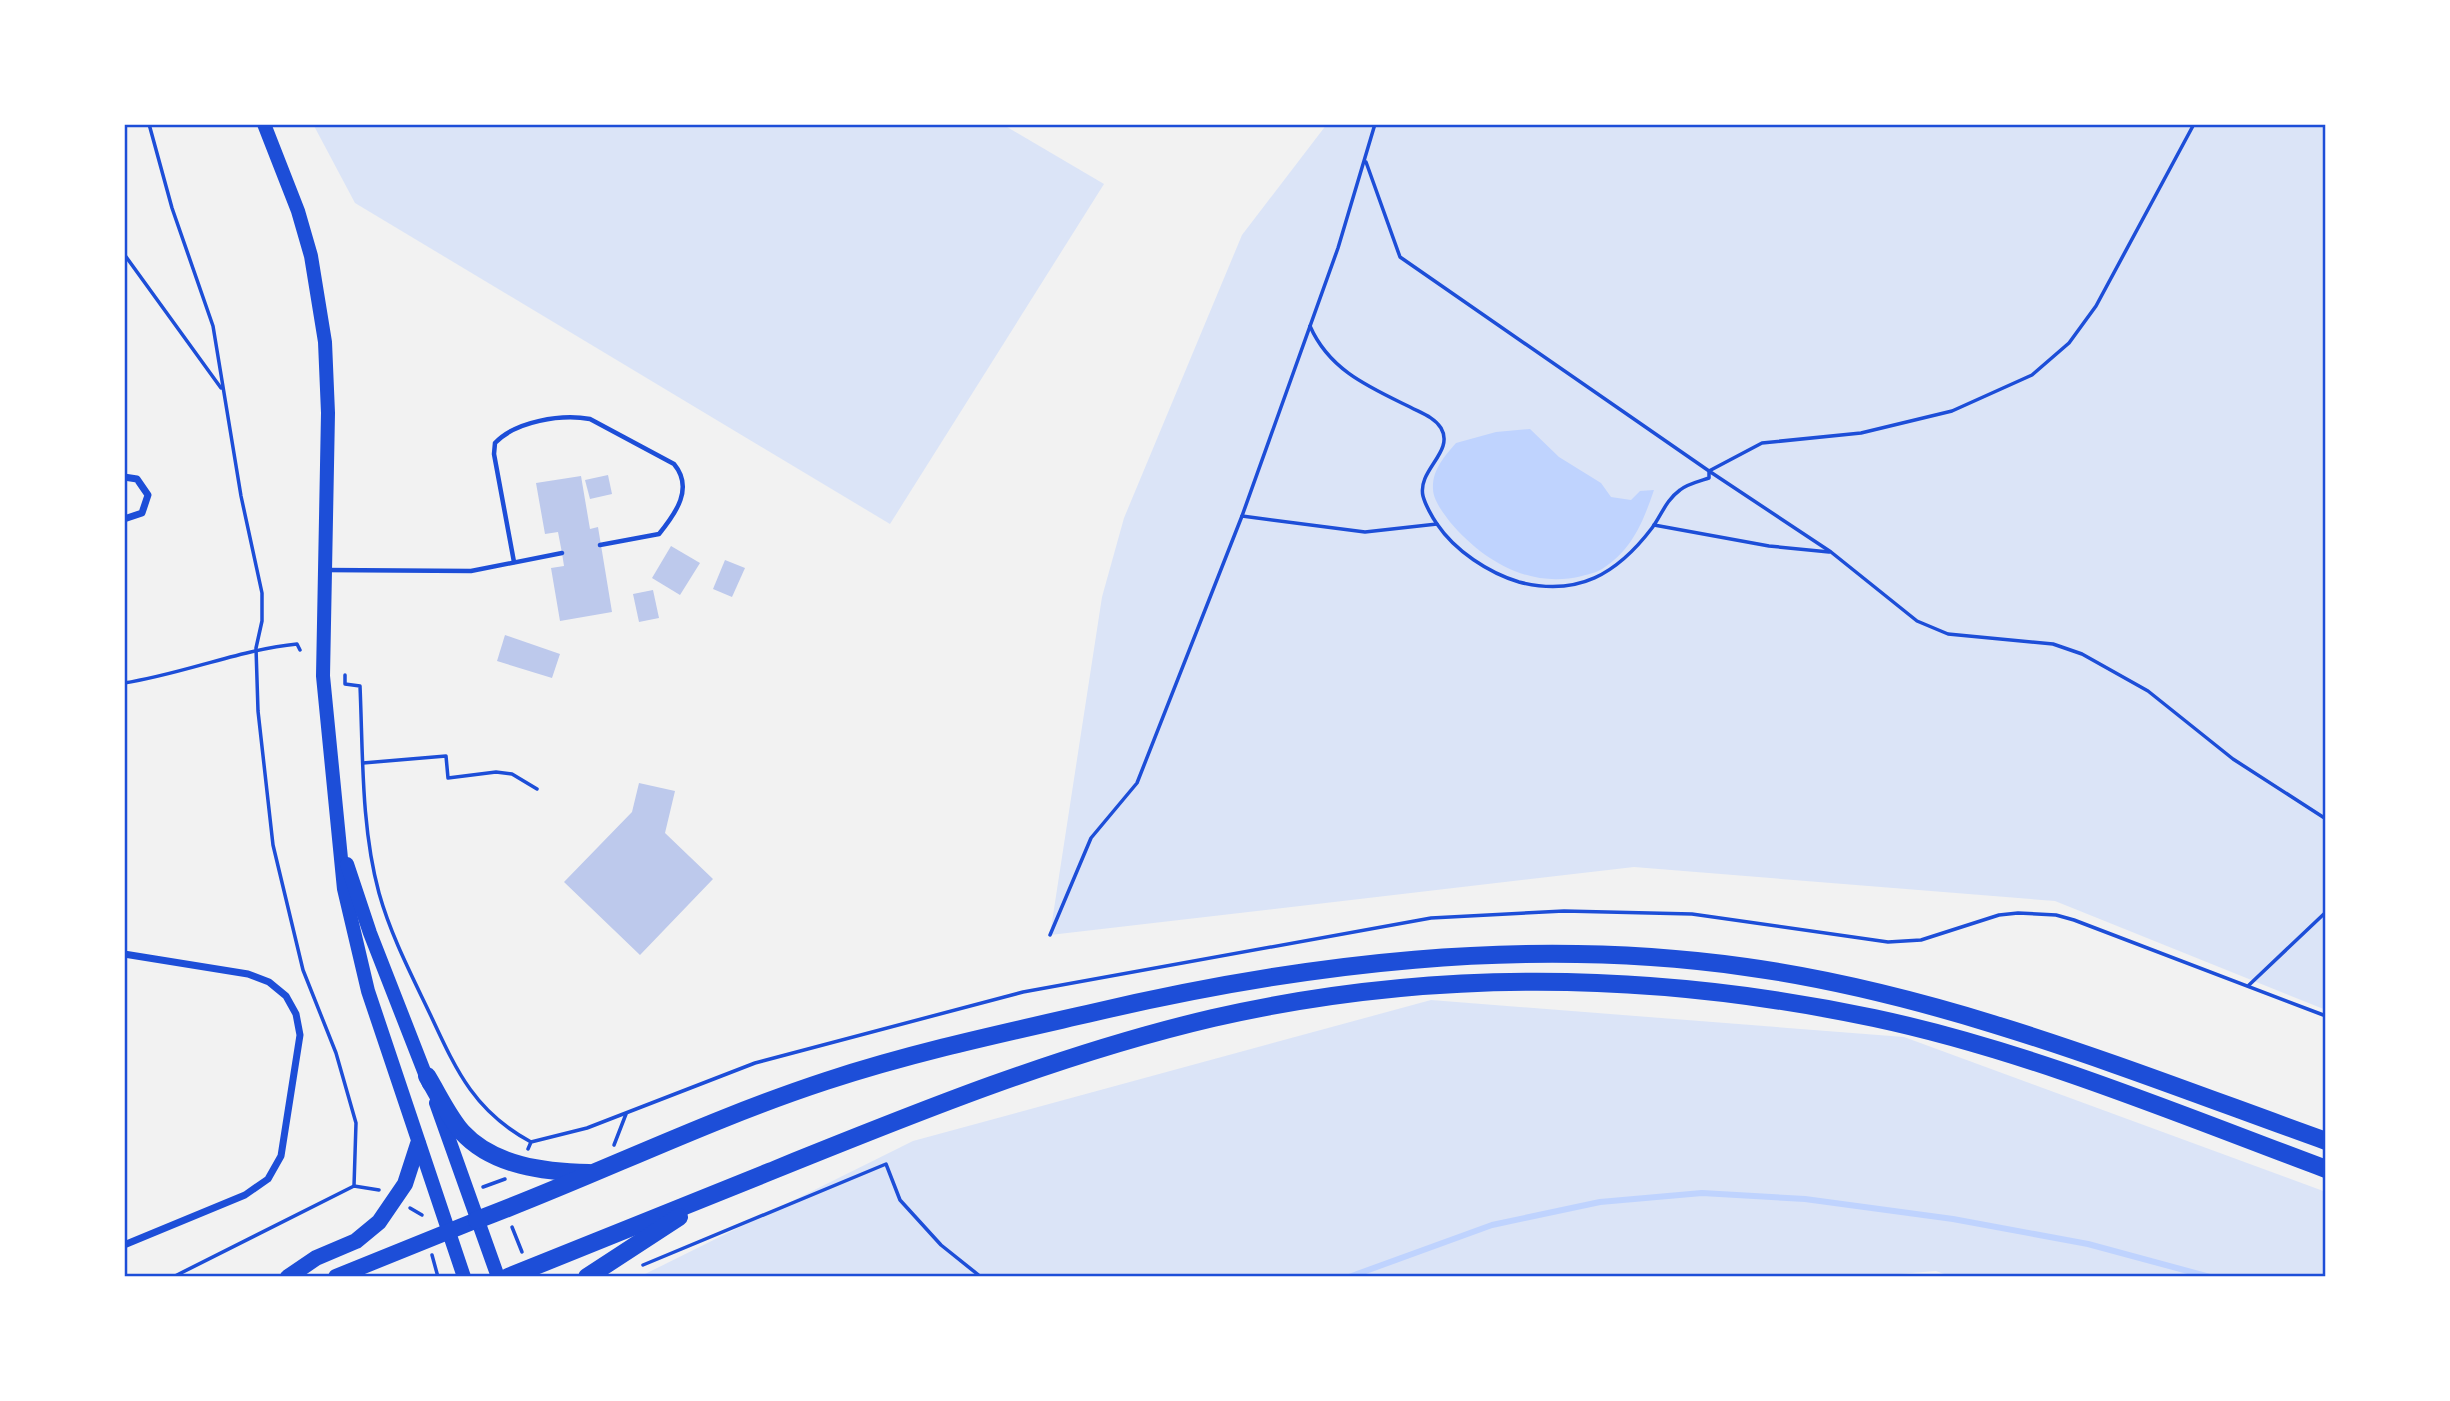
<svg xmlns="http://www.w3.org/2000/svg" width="2450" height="1401" viewBox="0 0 2450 1401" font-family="'Nunito Sans',sans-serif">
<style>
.green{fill:#dbe4f7}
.water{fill:#bfd3fe}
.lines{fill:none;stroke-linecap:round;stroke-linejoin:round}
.stream{stroke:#bfd3fe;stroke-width:6}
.building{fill:#bdc9ec}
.path{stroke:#1d4ed8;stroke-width:3.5}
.service{stroke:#1d4ed8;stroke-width:4.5}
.minor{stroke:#1d4ed8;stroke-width:7}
.secondary{stroke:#1d4ed8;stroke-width:14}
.trunk{stroke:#1d4ed8;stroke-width:16}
.motorway{stroke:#1d4ed8;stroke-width:18}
.neatline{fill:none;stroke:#1d4ed8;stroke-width:2.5}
</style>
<rect width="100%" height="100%" fill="#f2f2f2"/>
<!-- green -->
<g class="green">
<polygon points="313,124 1002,124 1104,184 890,524 355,203"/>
<polygon points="1327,124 2326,124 2326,1010 2055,901 1634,867 1050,935 1102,597 1124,518 1242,235"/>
<polygon points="1431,1000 1904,1037 2326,1192 2326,1277 1952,1277 1936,1271 1862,1277 639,1277 913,1141"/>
</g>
<!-- water -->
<path class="water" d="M1530,429L1559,457L1601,483L1611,497L1631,500L1640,491L1654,490C1643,522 1632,550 1602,569C1596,573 1588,574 1582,576C1530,589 1483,561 1450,522C1444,514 1433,500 1433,489C1432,470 1444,457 1456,443L1496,432Z"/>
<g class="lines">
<!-- stream -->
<polyline class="stream" points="1349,1277 1492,1225 1600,1202 1702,1193 1805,1199 1953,1219 2088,1244 2210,1277"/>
</g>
<!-- building -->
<g class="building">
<polygon points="608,475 612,494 590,499 585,480"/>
<polygon points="581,476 590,529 598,527 612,612 560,621 551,568 564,566 562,553 558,532 545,534 536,483"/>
<polygon points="671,546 700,563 680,595 652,578"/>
<polygon points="725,560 745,568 732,597 713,589"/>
<polygon points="653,590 659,618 639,622 633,594"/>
<polygon points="505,635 560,654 552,678 497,661"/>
<polygon points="639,783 675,791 665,833 713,879 640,955 564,882 632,812"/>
</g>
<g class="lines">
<!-- path -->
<g class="path">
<polyline points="149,124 172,208 213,326 241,496 262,593 262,621 256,648 258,711 273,845 303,970 336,1053 356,1123 354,1186"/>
<polyline points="2194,124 2096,306 2069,343 2032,375 1952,411 1861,433 1762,443 1709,471 1831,552 1917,621 1948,634 2053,644 2082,654 2148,691 2233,759 2326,819"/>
<polyline points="124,254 221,388"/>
<path d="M1310,326C1329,370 1369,387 1410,407C1421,413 1434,417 1441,428C1455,452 1417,470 1423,496C1425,504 1432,517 1437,524C1455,551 1489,573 1519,582C1578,597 1617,574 1652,528C1661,516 1666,500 1680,490C1687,484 1700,481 1709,478V471L1400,257L1366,162"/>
<polyline points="1242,516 1365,532 1437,524"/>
<polyline points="1654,525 1769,546 1829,552"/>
<path d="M345,675V684L360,686C363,754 361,827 379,893C391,936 412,976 431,1016C457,1072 475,1112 531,1142"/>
<path d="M124,683C183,674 238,650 297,644L300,650"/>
<polyline points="363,763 446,756 448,778 496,772 512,774 537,789"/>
<polyline points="1050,935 1091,838 1137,783 1242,516 1338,248 1375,124"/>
<polyline points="2249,985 2326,912"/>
<polyline points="614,1145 626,1114"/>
<polyline points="528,1149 531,1142 587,1128 755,1063 1023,992 1431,918 1564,911 1692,914 1888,942 1921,940 1999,915 2018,913 2056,915 2074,920 2326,1016"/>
<polyline points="483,1187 505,1179"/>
<polyline points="410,1208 422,1215"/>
<polyline points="512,1227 522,1252"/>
<polyline points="432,1255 438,1277"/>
<polyline points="643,1265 886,1164 900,1200 941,1245 981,1277"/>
<polyline points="173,1277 354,1186 379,1190"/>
</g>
<!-- service -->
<g class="service">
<path d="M514,562L494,454L495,443C516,421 561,414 590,419L674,464C694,488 676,513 659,534L600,545"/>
<polyline points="326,570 471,571 562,553"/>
</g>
<!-- minor -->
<g class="minor">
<polyline points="124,477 137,479 148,495 142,513 124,519"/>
<polyline points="124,954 248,974 269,982 286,996 296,1014 300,1035 281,1156 268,1179 245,1195 124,1245"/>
</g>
<!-- secondary -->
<g class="secondary">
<polyline points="264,124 298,211 311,256 325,342 328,413 323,676 344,889 368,991 464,1277"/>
<polyline points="347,864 370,933 429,1084"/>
<polyline points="436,1103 498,1277"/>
</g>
<!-- trunk -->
<g class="trunk">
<polyline points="288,1277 316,1258 356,1241 379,1222 405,1184 418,1144"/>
<polyline points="336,1277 477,1220"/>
</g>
<!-- motorway -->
<g class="motorway">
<path d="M427,1076C438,1094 448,1116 462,1132C493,1166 545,1172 589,1173"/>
<path d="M477,1220C594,1176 707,1120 826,1081C911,1053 999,1034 1087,1014C1302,963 1526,936 1746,967C1947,995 2136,1073 2326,1141"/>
<path d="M508,1277C593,1242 679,1209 764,1174C910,1115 1059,1054 1213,1018C1432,968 1656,972 1874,1018C2029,1051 2178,1114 2326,1169"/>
<polyline points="587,1277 679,1217"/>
</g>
</g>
<!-- border -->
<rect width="2450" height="1401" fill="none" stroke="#ffffff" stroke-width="252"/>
<rect x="126" y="126" width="2198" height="1149" class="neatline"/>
</svg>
